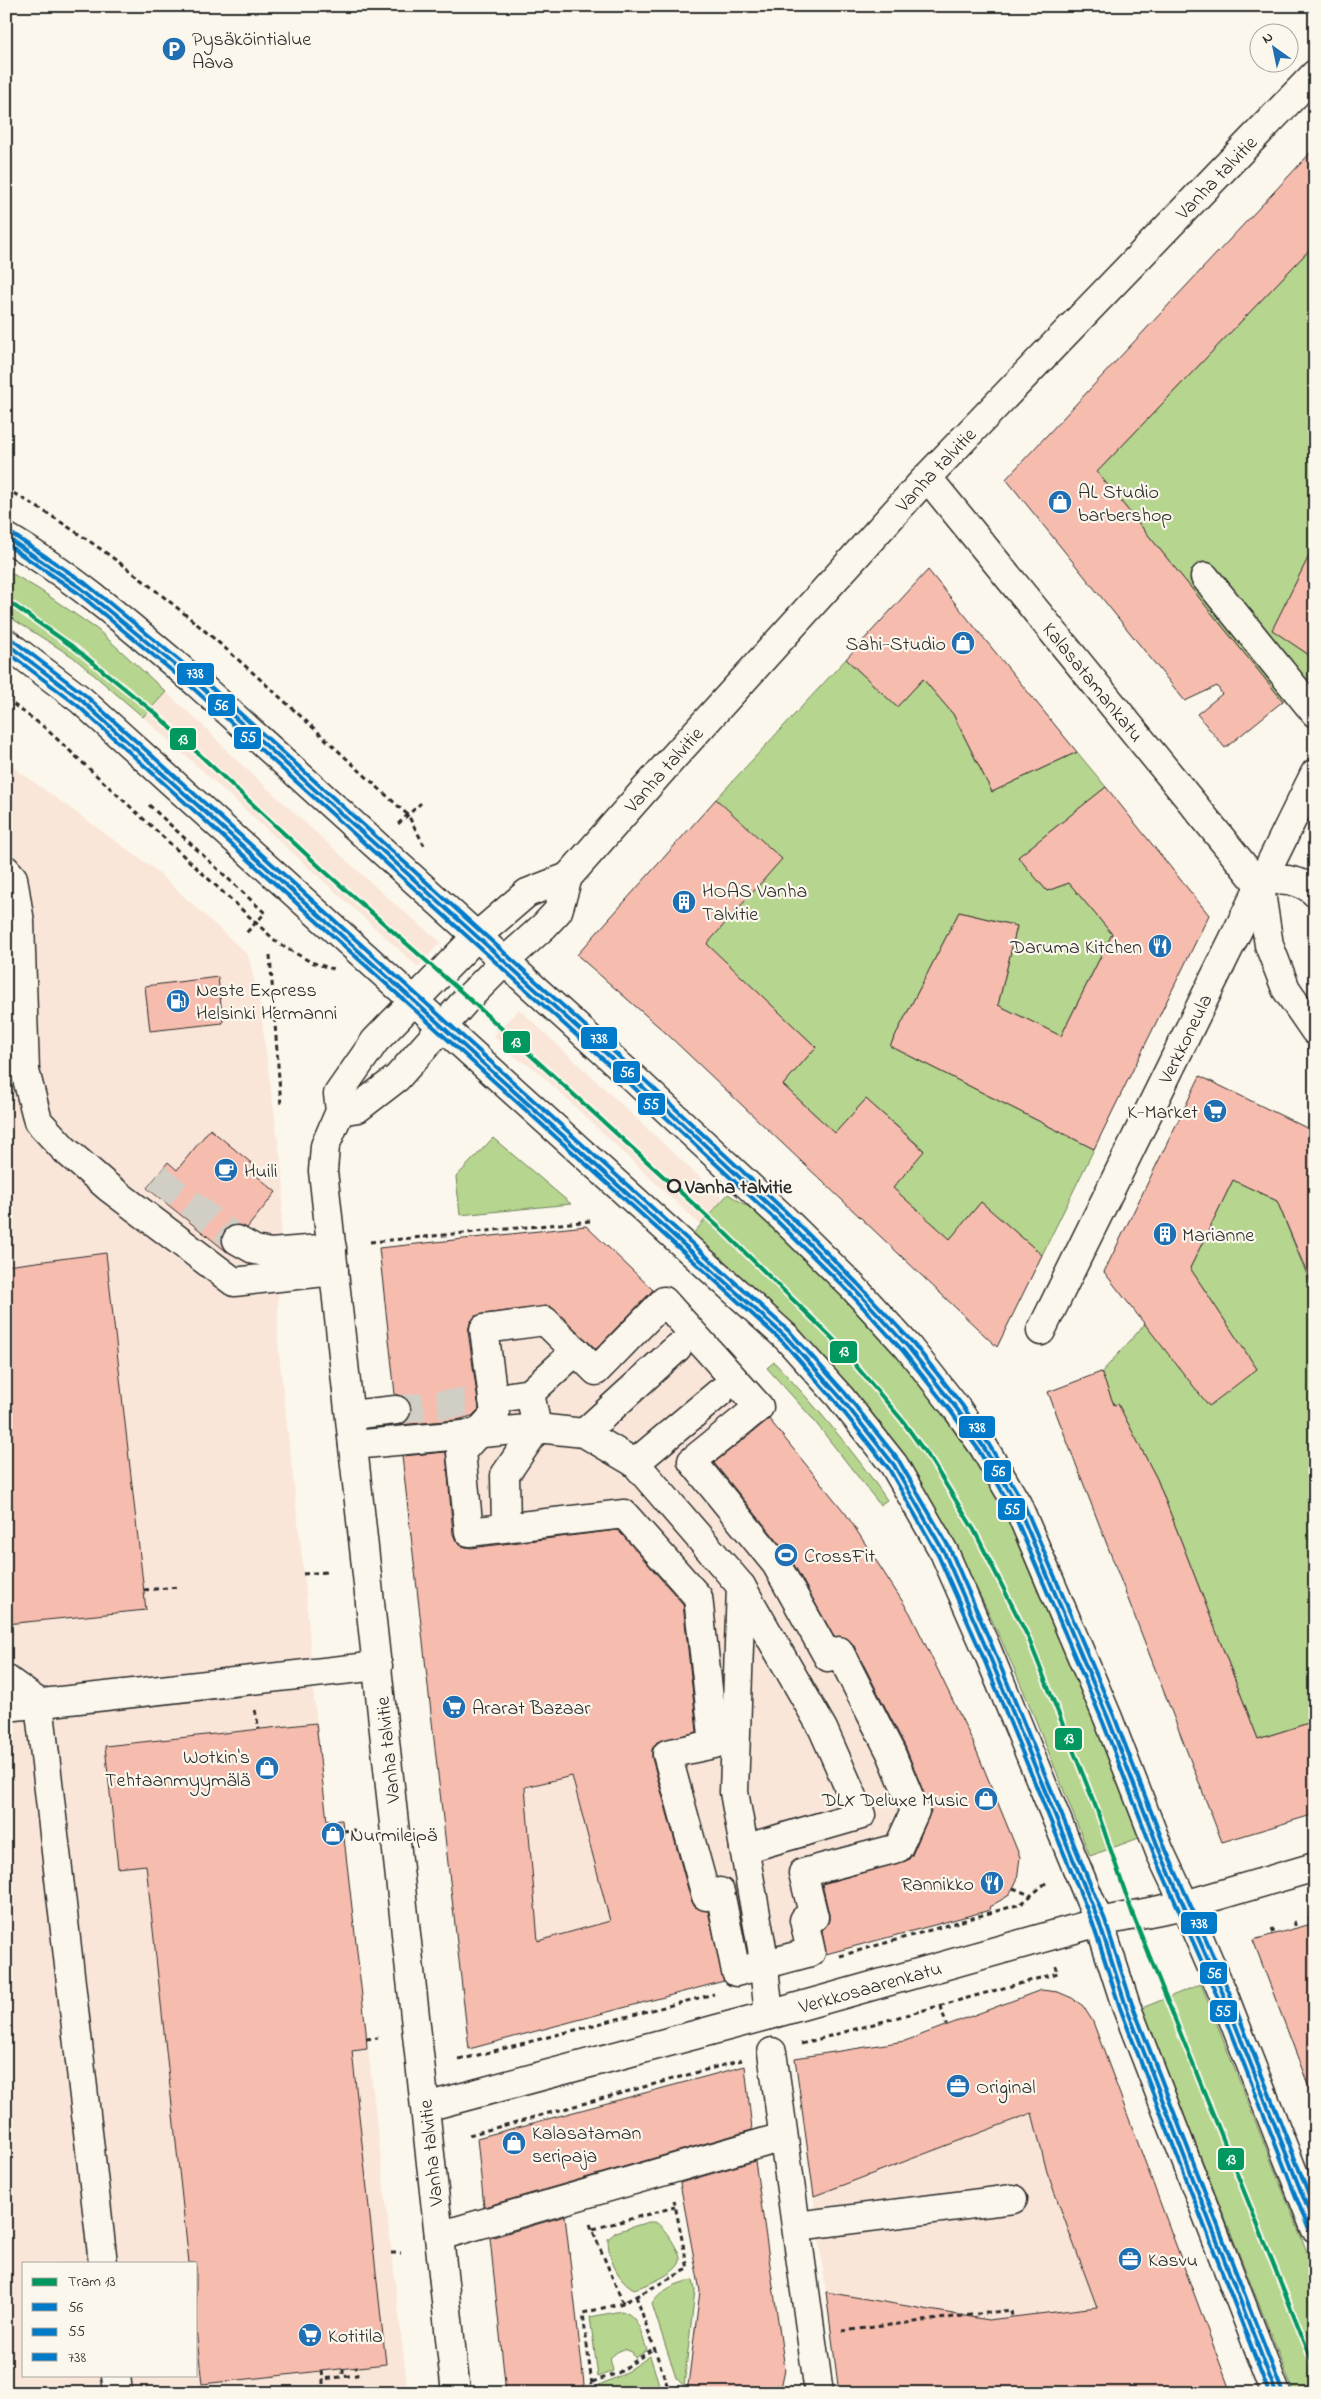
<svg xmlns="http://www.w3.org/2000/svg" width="1321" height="2399" viewBox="0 0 1321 2399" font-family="'Indie Flower',sans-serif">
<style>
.built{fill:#fae6d9;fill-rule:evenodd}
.green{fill:#b6d58e;stroke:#70805c}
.building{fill:#f6bdae;stroke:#2b2b2b;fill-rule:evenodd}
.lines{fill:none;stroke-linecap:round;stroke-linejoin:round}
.minor-tunnel{stroke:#d1cec5;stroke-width:28;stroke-dasharray:28 14;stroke-linecap:butt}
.minor-casing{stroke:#2b2b2b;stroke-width:31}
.major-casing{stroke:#2b2b2b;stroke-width:31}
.path{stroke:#2b2b2b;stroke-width:3;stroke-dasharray:5 4;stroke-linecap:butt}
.minor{stroke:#fbf7ec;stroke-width:28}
.major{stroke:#fbf7ec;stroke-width:28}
.bus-1-casing{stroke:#fbf7ec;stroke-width:8}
.bus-2-casing{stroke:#fbf7ec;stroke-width:8}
.bus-3-casing{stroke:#fbf7ec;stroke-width:8}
.bus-1{stroke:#007ac9;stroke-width:4}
.bus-2{stroke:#007ac9;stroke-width:4}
.bus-3{stroke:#007ac9;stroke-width:4}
.tram-1-casing{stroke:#fbf7ec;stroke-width:8}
.tram-1{stroke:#00985f;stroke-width:4}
.stop-dot{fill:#fbf7ec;stroke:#2b2b2b;stroke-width:2.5}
.labels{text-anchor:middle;stroke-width:4.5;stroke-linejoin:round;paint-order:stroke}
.poi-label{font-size:20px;fill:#2b2b2b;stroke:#fbf7ec;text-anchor:start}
.street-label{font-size:20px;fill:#2b2b2b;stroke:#fbf7ec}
.stop-label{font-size:20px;font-weight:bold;fill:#2b2b2b;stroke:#fbf7ec;text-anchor:start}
.line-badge{stroke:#fbf7ec;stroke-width:2}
.badge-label{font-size:14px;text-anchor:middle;font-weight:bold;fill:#fff}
</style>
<rect width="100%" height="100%" fill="#fbf7ec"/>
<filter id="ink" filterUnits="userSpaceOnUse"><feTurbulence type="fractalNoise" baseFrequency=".02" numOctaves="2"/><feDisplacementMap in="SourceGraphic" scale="10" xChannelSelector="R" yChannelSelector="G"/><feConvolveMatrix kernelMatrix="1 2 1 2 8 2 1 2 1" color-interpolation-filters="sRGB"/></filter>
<g filter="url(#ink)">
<!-- built -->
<g class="built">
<polygon points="166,692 210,732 230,754 389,899 441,942 418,967 143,717"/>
<path d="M6,762L153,868L248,955L259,999L284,1185L278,1265V1345L306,1592L314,1697L327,1821L366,2031L408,2393H6ZM24,2263H196V2375H24Z"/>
<polygon points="519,1009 723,1199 700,1225 535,1069 516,1058 493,1036"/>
<polygon points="586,1226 664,1301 759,1407 846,1514 909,1611 973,1742 1020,1857 1017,1880 1008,1896 989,1905 990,1910 469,2049 379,1248"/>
<polygon points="1041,1990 1058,1992 1072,1998 1083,2006 1093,2022 1231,2393 839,2393 795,2058 905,2041"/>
</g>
<!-- green -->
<g class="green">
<polygon points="1315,244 1315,544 1273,630 1315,659 1315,674 1283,701 1097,472"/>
<polygon points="6,570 40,590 98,630 166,692 143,717 73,657 6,615"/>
<polygon points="846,659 897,707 923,679 953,714 992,792 1077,752 1106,787 1018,857 1047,891 1069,883 1112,934 1061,1036 998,1005 1017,926 959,912 890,1046 1094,1149 1042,1255 981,1202 950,1239 893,1188 924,1150 866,1099 835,1133 783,1085 816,1047 706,944 716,799"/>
<polygon points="493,1138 571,1204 460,1215 456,1177"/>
<polygon points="1233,1180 1277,1201 1308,1278 1312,1332 1315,1331 1315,1721 1258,1739 1157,1479 1118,1404 1114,1405 1101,1373 1146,1323 1257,1369 1190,1268"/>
<path d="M728,1194L765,1217L905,1358L1006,1503L1147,1835L1090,1856C1051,1760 1016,1663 968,1572L690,1237Z"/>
<path d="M774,1362C815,1405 853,1450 887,1500L880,1505L812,1418L767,1368Z"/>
<polygon points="1201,1984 1315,2272 1315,2393 1294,2393 1142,2008"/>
<path d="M648,2222C648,2222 655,2222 655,2222C663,2225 682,2253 680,2261C678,2273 645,2286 634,2289C617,2280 608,2257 608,2239L616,2232Z"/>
<path d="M693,2280L695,2290L684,2386L676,2378L652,2304C662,2289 676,2283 693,2280Z"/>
<path d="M621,2311C639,2315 641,2334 647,2350L635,2358L632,2352L624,2349L617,2352L610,2358L613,2371L598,2377L590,2317Z"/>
<polygon points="650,2356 658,2381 659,2393 600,2393 599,2385 622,2375"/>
</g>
<!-- building -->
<g class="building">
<polygon points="1315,148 1315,244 1097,472 1283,701 1225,748 1197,714 1222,694 1217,686 1185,701 1006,479"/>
<polygon points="1315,544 1315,659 1272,630"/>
<polygon points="928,570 1077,752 992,792 953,714 923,679 897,707 846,659"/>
<polygon points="1106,787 1209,915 1094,1149 890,1046 959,912 1017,926 998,1005 1061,1036 1112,934 1069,883 1047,891 1018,857"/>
<polygon points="716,799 782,859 707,944 816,1047 783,1085 835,1133 866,1099 924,1151 893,1188 950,1239 981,1202 1042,1255 997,1347 666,1033 577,955"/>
<polygon points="218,977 223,1023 150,1031 145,986"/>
<polygon points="1200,1076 1315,1132 1315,1292 1277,1201 1233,1180 1190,1268 1257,1369 1209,1406 1104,1272"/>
<polygon points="210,1129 261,1171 257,1176 276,1192 247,1228 236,1224 229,1226 224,1232 221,1241 227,1252 147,1188 168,1162 177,1170"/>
<polygon points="586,1226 653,1290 596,1349 550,1306 482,1314 475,1316 470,1323 468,1331 479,1409 472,1416 457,1420 399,1425 406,1422 410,1417 412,1409 408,1400 402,1396 395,1394 379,1248"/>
<polygon points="106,1253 146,1610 6,1624 6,1266"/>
<polygon points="1101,1372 1114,1405 1118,1404 1157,1479 1258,1739 1315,1721 1315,1814 1222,1842 1048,1392"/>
<polygon points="769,1419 846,1514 910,1613 973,1742 1020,1857 1017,1880 1013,1888 1008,1896 989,1907 990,1910 826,1954 822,1930 829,1922 829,1914 822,1884 908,1860 912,1855 931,1811 905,1746 853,1644 847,1638 834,1637 788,1554 714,1463"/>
<path d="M446,1452L453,1534L456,1541L462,1546L471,1548L618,1530L683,1604L697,1732L657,1742L652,1749V1758L691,1900L695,1907L708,1911L724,1981L469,2049L402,1456ZM572,1776L610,1921L538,1941L525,1787Z"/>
<polygon points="316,1723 327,1821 342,1820 366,2031 367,2049 352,2051 386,2364 202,2384 196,2329 196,2263 189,2263 146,1865 118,1868 105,1746"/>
<polygon points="1315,1923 1315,2094 1312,2095 1253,1940"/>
<polygon points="1041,1990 1058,1992 1072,1998 1083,2006 1093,2022 1231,2393 839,2393 826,2292 988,2320 1097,2307 1047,2172 1032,2113 814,2196 795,2058 905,2041"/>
<polygon points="745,2066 752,2130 484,2207 477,2138"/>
<polygon points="755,2161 785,2369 780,2393 687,2393 700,2291 680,2183"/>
<polygon points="565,2216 585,2393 506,2393 490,2238"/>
</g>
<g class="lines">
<!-- minor-tunnel -->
<g class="minor-tunnel">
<polyline points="156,1177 237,1240"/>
<polyline points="396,1410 493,1399"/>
</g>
<!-- minor casing -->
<g class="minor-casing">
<g id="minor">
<path id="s1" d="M927,477L1260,886L1269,945L1286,989L1315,1031"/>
<polyline points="1205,577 1315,713"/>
<polyline points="6,870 13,878 20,922 25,1071 38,1121 64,1149 108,1187 234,1282 334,1271"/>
<path d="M1260,886C1264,884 1270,880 1274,880C1288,878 1306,883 1315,893"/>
<path id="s2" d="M340,1111L358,1108L397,1078L467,999L504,962L544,926L558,911L568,877L671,760L927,477L1315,74"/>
<polyline points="237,1240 255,1250 270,1253 332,1248"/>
<polygon points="664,1301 759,1407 692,1461 776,1564 828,1657 839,1651 891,1753 915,1811 898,1848 803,1873 814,1917 804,1920 811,1952 736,1972 720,1892 706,1896 667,1754 714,1744 698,1597 624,1514 469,1532 461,1452 495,1414 484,1329 545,1321 596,1371"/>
<path id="s3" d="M1041,1331L1315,773"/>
<polyline points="530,1393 576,1351"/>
<polyline points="493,1399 530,1393 537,1428 505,1475 506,1527"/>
<polyline points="350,1415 396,1410"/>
<polyline points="584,1433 677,1348"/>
<polyline points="353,1445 537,1428 584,1433 635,1463 741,1586 734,1792 762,1948 769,2015"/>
<polyline points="635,1463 720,1392"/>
<polyline points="741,1586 823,1729 861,1815 744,1849"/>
<polyline points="6,1679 39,1703 103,2263"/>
<polyline points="6,1707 378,1666"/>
<polyline points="772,2052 819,2393"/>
<path id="s4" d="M426,2107L769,2015L1099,1922L1185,1905L1315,1867"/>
<polyline points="797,2226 1013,2199"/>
<polyline points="439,2236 783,2137"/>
<polyline points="116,2375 118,2393"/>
<polyline points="456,2393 323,1171 325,1146 340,1111 338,1094 375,1041 477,936 527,893 568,877"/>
</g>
</g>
<!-- major casing -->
<g class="major-casing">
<g id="major">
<path d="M6,537C76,578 137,632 198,684L631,1076L781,1216L853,1287L908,1347L957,1409L983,1446L1017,1504L1108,1718L1160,1852L1185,1905L1224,1996L1315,2228"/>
<polyline points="6,643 81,700 787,1338 840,1397 894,1465 944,1552 987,1650 1099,1922 1126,2006 1276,2393"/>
</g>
</g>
<!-- path -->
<g class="path">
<path d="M6,489C157,573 281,700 408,815L424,845"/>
<polyline points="6,699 44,727 279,944 311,962 333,969"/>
<polyline points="6,721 9,720"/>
<polyline points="149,805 265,913 246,933"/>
<polyline points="398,824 421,803"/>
<polyline points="270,955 281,1106"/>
<polyline points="370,1242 591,1221"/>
<polyline points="303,1574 327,1572"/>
<polyline points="144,1590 178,1587"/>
<polyline points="255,1710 259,1729"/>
<polyline points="343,1831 356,1830"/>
<polyline points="1013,1888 1032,1896"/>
<polyline points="1309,1917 1312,1923"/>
<polyline points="1294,1921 1296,1928"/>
<polyline points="1272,1928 1275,1934"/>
<polyline points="840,1956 1021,1904 1047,1882"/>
<polyline points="941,2006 946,2025"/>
<polyline points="366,2039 378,2038"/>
<polyline points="801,2044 1058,1973 1056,1966"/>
<polyline points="459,2060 714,1994"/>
<polyline points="469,2135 742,2060"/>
<polyline points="590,2224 623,2303"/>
<polyline points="593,2229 675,2207"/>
<polyline points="391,2253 401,2253"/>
<polyline points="636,2296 670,2393"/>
<polyline points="842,2331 1011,2310 1012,2317"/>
<polyline points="343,2369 343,2376"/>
<polyline points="322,2371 323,2379"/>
<polyline points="592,2382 618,2373 654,2348"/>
<polyline points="323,2393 323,2379 357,2375 356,2367"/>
<polyline points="593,2393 583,2313 623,2303 688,2269 674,2200"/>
</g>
<!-- minor -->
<use href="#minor" class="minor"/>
<!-- major -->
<use href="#major" class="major"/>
<!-- bus-1 casing -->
<g class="bus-1-casing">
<g id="bus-1">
<polyline points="6,537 81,588 198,684 631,1076 781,1216 853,1287 908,1347 957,1409 983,1446 1017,1504 1108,1718 1160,1852 1224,1996 1315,2227"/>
<polyline points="6,643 81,700 787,1338 840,1397 894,1465 944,1552 987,1650 1099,1922 1126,2006 1276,2393"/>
</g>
</g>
<!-- bus-2 casing -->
<g class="bus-2-casing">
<g id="bus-2">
<polyline points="6,544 78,593 194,689 627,1081 777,1221 848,1291 903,1351 952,1413 978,1449 1011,1507 1102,1720 1154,1854 1218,1998 1309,2230"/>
<polyline points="6,651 77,705 783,1342 835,1401 889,1469 938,1555 981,1652 1093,1924 1120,2008 1269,2393"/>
</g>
</g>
<!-- bus-3 casing -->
<g class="bus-3-casing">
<g id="bus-3">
<polyline points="9,532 85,583 202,679 635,1071 785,1211 857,1283 913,1343 962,1405 988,1443 1023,1502 1114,1716 1166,1850 1230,1994 1315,2210"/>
<polyline points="10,638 85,695 791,1333 845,1393 899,1461 950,1549 993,1648 1105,1920 1132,2004 1282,2391"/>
</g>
</g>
<!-- bus-1 -->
<use href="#bus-1" class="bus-1"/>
<!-- bus-2 -->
<use href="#bus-2" class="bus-2"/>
<!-- bus-3 -->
<use href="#bus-3" class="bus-3"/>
<!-- tram-1 casing -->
<g class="tram-1-casing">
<polyline id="tram-1" points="6,600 76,649 156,714 322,869 466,996 723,1231 834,1340 902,1420 932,1462 974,1530 1028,1637 1097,1810 1133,1915 1315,2368"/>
</g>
<!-- tram-1 -->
<use href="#tram-1" class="tram-1"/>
</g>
</g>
<!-- icons -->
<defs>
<g id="parking-disc" transform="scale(1.25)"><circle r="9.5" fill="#1f6fb2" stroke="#fbf7ec"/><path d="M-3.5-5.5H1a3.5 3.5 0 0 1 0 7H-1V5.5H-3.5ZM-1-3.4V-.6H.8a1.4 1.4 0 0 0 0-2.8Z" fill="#fff"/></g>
<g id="shop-disc" transform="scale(1.25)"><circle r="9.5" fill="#1f6fb2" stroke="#fbf7ec"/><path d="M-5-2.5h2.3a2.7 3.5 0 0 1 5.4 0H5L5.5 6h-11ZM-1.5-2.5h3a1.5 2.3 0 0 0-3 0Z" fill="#fff"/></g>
<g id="building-disc" transform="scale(1.25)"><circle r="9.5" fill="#1f6fb2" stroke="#fbf7ec"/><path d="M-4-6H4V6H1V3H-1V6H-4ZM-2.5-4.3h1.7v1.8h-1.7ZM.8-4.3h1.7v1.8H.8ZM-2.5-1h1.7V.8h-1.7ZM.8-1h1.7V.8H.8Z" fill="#fff"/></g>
<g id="restaurant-disc" transform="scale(1.25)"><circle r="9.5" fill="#1f6fb2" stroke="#fbf7ec"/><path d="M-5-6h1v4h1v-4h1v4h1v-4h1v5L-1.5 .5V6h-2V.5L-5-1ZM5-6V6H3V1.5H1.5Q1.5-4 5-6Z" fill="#fff"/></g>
<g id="fuel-disc" transform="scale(1.25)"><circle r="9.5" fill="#1f6fb2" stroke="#fbf7ec"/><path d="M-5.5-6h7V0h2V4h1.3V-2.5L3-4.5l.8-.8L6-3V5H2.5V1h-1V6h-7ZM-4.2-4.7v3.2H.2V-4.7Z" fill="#fff"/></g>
<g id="supermarket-disc" transform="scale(1.25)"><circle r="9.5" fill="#1f6fb2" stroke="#fbf7ec"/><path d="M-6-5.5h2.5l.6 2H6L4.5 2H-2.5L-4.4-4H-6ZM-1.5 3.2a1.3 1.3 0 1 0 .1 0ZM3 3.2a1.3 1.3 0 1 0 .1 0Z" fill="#fff"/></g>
<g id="cafe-disc" transform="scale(1.25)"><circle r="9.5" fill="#1f6fb2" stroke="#fbf7ec"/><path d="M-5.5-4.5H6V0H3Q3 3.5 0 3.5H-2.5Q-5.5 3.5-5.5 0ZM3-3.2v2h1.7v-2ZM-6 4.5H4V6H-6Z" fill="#fff"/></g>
<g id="stadium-disc" transform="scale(1.25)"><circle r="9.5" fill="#1f6fb2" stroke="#fbf7ec"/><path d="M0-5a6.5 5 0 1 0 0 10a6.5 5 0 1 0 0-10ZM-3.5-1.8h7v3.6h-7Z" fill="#fff"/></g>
<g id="office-disc" transform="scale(1.25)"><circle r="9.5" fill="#1f6fb2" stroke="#fbf7ec"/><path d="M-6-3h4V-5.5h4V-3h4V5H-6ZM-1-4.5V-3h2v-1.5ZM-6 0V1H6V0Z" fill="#fff"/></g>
</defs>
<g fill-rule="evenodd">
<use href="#parking-disc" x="174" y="49"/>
<use href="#shop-disc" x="1060" y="502"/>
<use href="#shop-disc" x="963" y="643"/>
<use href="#building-disc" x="684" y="902"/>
<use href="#restaurant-disc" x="1160" y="946"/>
<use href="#fuel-disc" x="178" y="1001"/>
<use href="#supermarket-disc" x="1215" y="1111"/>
<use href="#cafe-disc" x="226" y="1170"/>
<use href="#building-disc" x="1165" y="1234"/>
<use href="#stadium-disc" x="786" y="1555"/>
<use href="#supermarket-disc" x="454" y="1707"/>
<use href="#shop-disc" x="267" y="1768"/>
<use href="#shop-disc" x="986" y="1799"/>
<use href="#shop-disc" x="333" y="1834"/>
<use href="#restaurant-disc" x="992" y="1883"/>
<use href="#office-disc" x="958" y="2086"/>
<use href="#shop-disc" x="514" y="2143"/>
<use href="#office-disc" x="1130" y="2259"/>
<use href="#supermarket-disc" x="310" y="2335"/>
</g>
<!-- markers -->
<circle class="stop-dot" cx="674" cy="1186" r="6"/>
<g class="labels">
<!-- poi labels -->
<g class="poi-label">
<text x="192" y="45">Pysäköintialue<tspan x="192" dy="23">Aava</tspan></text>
<text x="1078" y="498">AL Studio<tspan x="1078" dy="23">barbershop</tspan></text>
<text x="946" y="650" text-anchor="end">Sahi-Studio</text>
<text x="702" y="897">HOAS Vanha<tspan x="702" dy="23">Talvitie</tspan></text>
<text x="1142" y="953" text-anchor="end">Daruma Kitchen</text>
<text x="196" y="996">Neste Express<tspan x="196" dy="23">Helsinki Hermanni</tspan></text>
<text x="1198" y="1118" text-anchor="end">K-Market</text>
<text x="244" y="1177">Huili</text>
<text x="1182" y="1241">Marianne</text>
<text x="804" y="1562">CrossFit</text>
<text x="472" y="1714">Ararat Bazaar</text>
<text x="250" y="1763" text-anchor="end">Wotkin's<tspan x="250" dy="23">Tehtaanmyymälä</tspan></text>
<text x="968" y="1806" text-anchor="end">DLX Deluxe Music</text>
<text x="350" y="1841">Nurmileipä</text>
<text x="974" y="1890" text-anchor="end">Rannikko</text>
<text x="976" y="2093">Original</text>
<text x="532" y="2139">Kalasataman<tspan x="532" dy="23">seripaja</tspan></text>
<text x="1148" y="2266">Kasvu</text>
<text x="328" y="2342">Kotitila</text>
</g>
<!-- street labels -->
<g class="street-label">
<text dy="7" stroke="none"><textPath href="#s2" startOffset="1289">Vanha talvitie</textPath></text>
<text dy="7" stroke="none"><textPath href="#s2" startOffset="884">Vanha talvitie</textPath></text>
<text dy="7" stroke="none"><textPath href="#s1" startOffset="264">Kalasatamankatu</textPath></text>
<text dy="7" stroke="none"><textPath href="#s2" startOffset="479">Vanha talvitie</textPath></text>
<text dy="7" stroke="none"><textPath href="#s3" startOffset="326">Verkkoneula</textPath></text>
<text transform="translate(387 1750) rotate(-96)" y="7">Vanha talvitie</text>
<text dy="7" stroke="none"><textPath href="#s4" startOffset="460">Verkkosaarenkatu</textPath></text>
<text transform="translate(430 2153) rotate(-96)" y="7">Vanha talvitie</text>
</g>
<!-- stop labels -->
<g class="stop-label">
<text x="685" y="1193">Vanha talvitie</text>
</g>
</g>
<g class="line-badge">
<rect x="176" y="662" width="39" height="24" rx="5" fill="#007ac9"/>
<rect x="207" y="693" width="29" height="24" rx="5" fill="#007ac9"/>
<rect x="233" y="726" width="29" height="24" rx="5" fill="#007ac9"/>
<rect x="169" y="727" width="28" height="24" rx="5" fill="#00985f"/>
<rect x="580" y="1026" width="38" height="24" rx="5" fill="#007ac9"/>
<rect x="502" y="1030" width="29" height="24" rx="5" fill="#00985f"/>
<rect x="612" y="1060" width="29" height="24" rx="5" fill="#007ac9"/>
<rect x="637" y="1092" width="29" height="24" rx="5" fill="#007ac9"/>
<rect x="829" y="1340" width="29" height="24" rx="5" fill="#00985f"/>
<rect x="958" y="1415" width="38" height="24" rx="5" fill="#007ac9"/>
<rect x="983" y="1459" width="29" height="24" rx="5" fill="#007ac9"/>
<rect x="997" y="1497" width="29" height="24" rx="5" fill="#007ac9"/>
<rect x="1054" y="1727" width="29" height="24" rx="5" fill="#00985f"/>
<rect x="1180" y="1911" width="38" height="24" rx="5" fill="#007ac9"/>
<rect x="1199" y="1961" width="29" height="24" rx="5" fill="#007ac9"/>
<rect x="1209" y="1999" width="29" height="24" rx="5" fill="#007ac9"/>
<rect x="1217" y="2147" width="28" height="24" rx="5" fill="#00985f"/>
</g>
<g class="badge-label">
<text x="195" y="678">738</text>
<text x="221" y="710">56</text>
<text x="248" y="742">55</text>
<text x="183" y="744">13</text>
<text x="599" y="1043">738</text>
<text x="516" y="1047">13</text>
<text x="627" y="1077">56</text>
<text x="651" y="1109">55</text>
<text x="844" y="1356">13</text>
<text x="977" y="1432">738</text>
<text x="998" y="1476">56</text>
<text x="1012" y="1514">55</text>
<text x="1069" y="1743">13</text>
<text x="1199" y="1928">738</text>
<text x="1214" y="1978">56</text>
<text x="1223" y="2016">55</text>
<text x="1231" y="2164">13</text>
</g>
<!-- margin -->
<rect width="1321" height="2399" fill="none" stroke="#fbf7ec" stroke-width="25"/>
<rect x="12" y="12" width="1296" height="2374" fill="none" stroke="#2b2b2b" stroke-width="2" filter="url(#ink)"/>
<!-- legend -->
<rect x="22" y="2262" width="175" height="115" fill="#fbf7ec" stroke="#a8a59f"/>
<rect x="32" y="2278" width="25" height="8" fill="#00985f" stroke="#a8a59f"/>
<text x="68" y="2286" font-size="15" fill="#2b2b2b">Tram 13</text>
<rect x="32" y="2303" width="25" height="8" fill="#007ac9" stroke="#a8a59f"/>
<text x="68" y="2312" font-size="15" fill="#2b2b2b">56</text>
<rect x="32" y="2328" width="25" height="8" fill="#007ac9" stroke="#a8a59f"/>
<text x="68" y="2336" font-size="15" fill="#2b2b2b">55</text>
<rect x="32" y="2353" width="25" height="8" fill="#007ac9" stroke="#a8a59f"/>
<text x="68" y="2362" font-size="15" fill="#2b2b2b">738</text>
<!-- north arrow -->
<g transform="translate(1274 48) rotate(327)"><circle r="24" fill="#fbf7ec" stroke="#a8a59f"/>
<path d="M0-4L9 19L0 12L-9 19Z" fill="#1f6fb2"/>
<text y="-8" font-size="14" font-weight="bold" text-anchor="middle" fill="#2b2b2b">N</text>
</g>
</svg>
